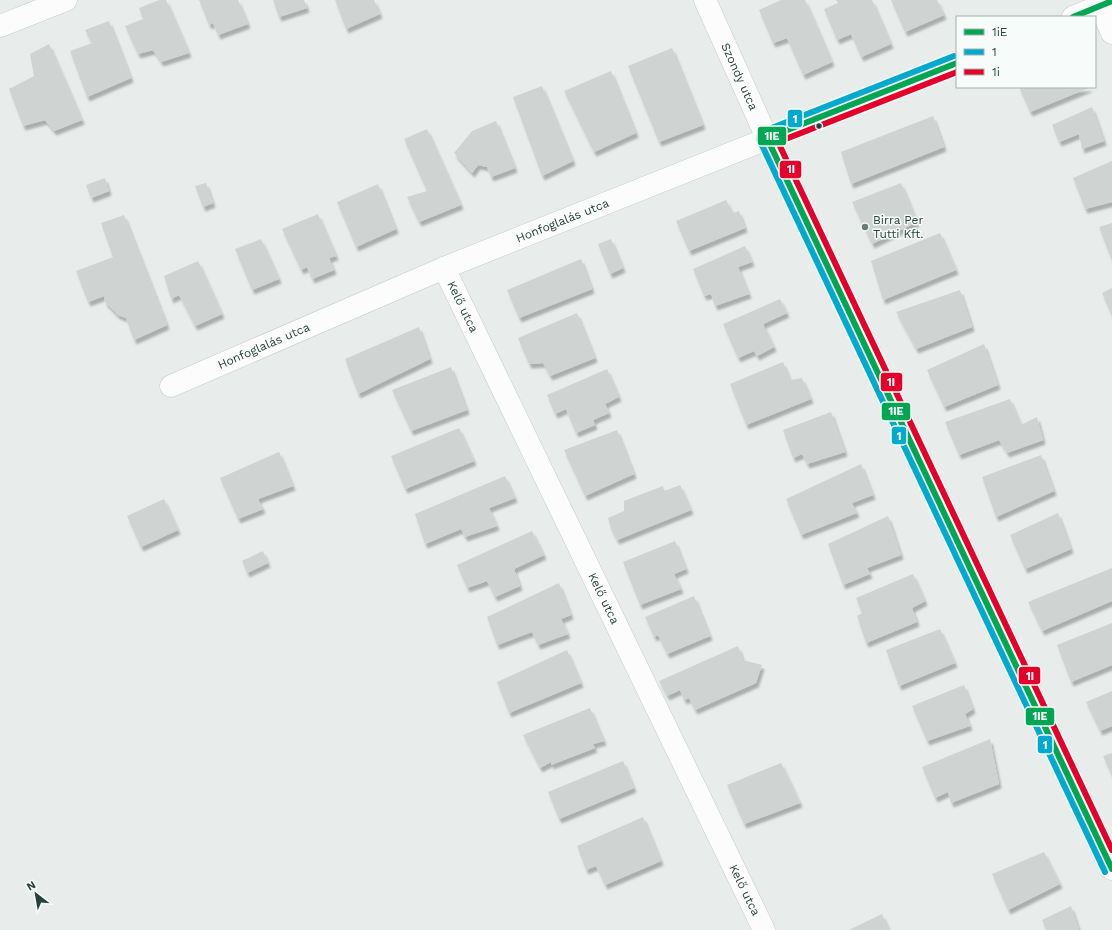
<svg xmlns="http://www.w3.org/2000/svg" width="1112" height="930" viewBox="0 0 1112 930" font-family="'Work Sans',sans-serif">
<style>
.building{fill:#cfd4d2;filter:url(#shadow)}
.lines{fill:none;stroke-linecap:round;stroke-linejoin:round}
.minor-casing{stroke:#c5cac8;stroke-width:23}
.minor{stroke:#fcfcfc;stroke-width:22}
.bus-1-casing{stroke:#f7fbf9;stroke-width:9}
.bus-2-casing{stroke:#f7fbf9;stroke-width:9}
.bus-3-casing{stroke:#f7fbf9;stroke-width:9}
.bus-1{stroke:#00a651;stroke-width:6}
.bus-2{stroke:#00a9ce;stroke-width:6}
.bus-3{stroke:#e4002b;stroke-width:6}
.bus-dot{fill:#24423a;stroke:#f7fbf9;stroke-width:1.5}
.poi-dot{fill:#697e78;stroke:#f7fbf9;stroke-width:1.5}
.labels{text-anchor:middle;stroke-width:3;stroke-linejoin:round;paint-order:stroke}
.street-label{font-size:12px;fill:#24423a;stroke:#f7fbf9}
.poi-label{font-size:12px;fill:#24423a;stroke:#f7fbf9;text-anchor:start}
.line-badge{stroke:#f7fbf9;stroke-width:1.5}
.badge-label{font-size:11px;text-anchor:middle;font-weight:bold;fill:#fff}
</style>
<defs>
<filter id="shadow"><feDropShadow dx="2.5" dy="4.5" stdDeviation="1" flood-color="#0004"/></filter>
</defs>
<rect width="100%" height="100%" fill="#e8edeb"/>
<!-- building -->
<g class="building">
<polygon points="159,0 166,0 189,53 161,62 153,50 138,54 125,26 143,19 139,8"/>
<polygon points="199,0 238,0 248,24 218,35 213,23 209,25"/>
<polygon points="273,0 304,0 307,8 279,17"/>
<polygon points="335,0 374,0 380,14 346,29"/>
<polygon points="781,0 805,0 832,62 803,75 787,38 773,43 759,10"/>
<polygon points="836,0 872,0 891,44 861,57 851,34 837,40 824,9 838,3"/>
<polygon points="891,0 937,0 944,15 905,32"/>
<polygon points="109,21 131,78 87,97 70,51 92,43 85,30"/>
<polygon points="49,44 82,120 54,131 45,120 23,126 9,89 34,76 30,54"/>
<polygon points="672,48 703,125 659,142 628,66"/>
<polygon points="611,71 636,133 594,152 564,91"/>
<polygon points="542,86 573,161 542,176 513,97"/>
<polygon points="1019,87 1091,87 1030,112"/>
<polygon points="1092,107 1104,141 1082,149 1079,134 1059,142 1052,125"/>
<polygon points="933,116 944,147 851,184 841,152"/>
<polygon points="496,121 515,168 491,177 487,167 478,165 472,173 454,153 472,131"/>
<polygon points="427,129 461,205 419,222 407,197 427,191 404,139"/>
<polygon points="1112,161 1112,202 1085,209 1073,178"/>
<polygon points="105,178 109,191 91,198 86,185"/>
<polygon points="206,183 213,203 203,207 195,186"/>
<polygon points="901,183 917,222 872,244 852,202"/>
<polygon points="378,184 396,229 356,247 337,202"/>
<polygon points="726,200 733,213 739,211 745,228 689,251 676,221"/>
<polygon points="318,214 336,256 329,258 334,270 312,279 307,267 301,270 282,229"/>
<polygon points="124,215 167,325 134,340 126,318 118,315 105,302 104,296 88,302 76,271 113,257 101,223"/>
<polygon points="1112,223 1112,261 1099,227"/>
<polygon points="940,233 956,270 883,300 871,261"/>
<polygon points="261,239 279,279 252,290 235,249"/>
<polygon points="611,239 623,268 610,274 598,244"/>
<polygon points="745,246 752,262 738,267 749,294 715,306 711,294 704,296 693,269"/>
<polygon points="581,259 592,289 519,318 507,290"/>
<polygon points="198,261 222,314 195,326 179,295 171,299 164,276"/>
<polygon points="1112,288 1112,316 1102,293"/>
<polygon points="960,290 972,327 916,349 896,312"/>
<polygon points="780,299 787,313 763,324 774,347 757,356 754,351 738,358 723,324"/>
<polygon points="577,313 595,358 550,376 543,363 529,364 518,338"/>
<polygon points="419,327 430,359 358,394 345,359"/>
<polygon points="984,344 998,385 944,407 927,370"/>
<polygon points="783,362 790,380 802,378 811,399 746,425 730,384"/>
<polygon points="451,367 467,410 411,431 392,390"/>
<polygon points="607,369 619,397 605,404 609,413 593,420 595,425 576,433 566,409 555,414 547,395"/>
<polygon points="1010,399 1021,425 1037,417 1043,440 1007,453 999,440 959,455 945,422"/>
<polygon points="831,412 845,452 807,464 802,454 793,458 783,430"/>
<polygon points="459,428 474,461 405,489 391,456"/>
<polygon points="617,430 634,474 585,496 564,450"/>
<polygon points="279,452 293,486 258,499 263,509 238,519 220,478"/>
<polygon points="1041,455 1054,491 996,517 982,477"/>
<polygon points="861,464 873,495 852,503 857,513 801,535 786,499"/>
<polygon points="505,476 515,498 489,508 497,526 465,537 461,529 425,544 415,514"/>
<polygon points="680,485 691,510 617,540 611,529 608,518 624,511 624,501 663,486 664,491"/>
<polygon points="164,499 178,530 141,547 127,516"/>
<polygon points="1058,513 1071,549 1025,569 1010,535"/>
<polygon points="888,516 901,555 867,568 870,574 843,585 828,544"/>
<polygon points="532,531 544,555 514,569 520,586 495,597 487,581 467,588 457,565"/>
<polygon points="675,541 686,569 674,574 681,589 640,605 623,562"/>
<polygon points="263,551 268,563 247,573 242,561"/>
<polygon points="1112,568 1112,601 1042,631 1028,602"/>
<polygon points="913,574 925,601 912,608 917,622 866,643 857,616 862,613 856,598"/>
<polygon points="559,583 571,615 561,619 568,634 538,645 532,632 497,645 487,617"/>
<polygon points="694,596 710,636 667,654 658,635 654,637 645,617"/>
<polygon points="1112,623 1112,665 1071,682 1057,645"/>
<polygon points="940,629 955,663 899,686 886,650"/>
<polygon points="738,646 743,660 762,665 756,683 695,710 689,698 684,700 680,690 667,696 659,681"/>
<polygon points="567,650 581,683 509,713 497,682"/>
<polygon points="964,685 973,709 965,714 970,726 927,741 912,706"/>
<polygon points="1112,691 1112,726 1100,731 1086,702"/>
<polygon points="590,708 604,741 593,744 595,748 551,765 551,762 540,768 523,735"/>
<polygon points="990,739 999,784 951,803 948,792 935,798 922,767"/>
<polygon points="1112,753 1112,776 1103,756"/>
<polygon points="623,761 634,788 559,819 548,792"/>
<polygon points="781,763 800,803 744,824 727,785"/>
<polygon points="643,817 661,861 605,885 596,866 586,870 577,846"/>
<polygon points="1044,852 1060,884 1008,910 992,874"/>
<polygon points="1071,906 1079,930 1046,930 1042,920"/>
<polygon points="882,914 889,930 849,930"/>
</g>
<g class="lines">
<!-- minor casing -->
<g class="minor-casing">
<g id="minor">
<path id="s1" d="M705,0L767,138L1112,869"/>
<polyline points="1100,6 1112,33"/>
<polyline points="1073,17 1112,1"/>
<polyline points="0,26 66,0"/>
<path id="s2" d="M444,268L764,930"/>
<path id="s3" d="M171,386L444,268L957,63"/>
</g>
</g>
<!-- minor -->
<use href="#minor" class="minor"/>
<!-- bus-1 casing -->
<g class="bus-1-casing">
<g id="bus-1">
<polyline points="1073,17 1112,1"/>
<polyline points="957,63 767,138 1112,869"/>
</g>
</g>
<!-- bus-2 casing -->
<g class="bus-2-casing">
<polyline id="bus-2" points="954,56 764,131 760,134 759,139 1105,872"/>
</g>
<!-- bus-3 casing -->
<g class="bus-3-casing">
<polyline id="bus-3" points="957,72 778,142 1112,850"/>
</g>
<!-- bus-1 -->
<use href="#bus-1" class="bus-1"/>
<!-- bus-2 -->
<use href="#bus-2" class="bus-2"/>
<!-- bus-3 -->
<use href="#bus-3" class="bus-3"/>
</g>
<!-- markers -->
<circle class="bus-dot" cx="819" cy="126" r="3.5"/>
<circle class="poi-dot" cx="865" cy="227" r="4"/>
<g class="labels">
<!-- street labels -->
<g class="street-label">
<text dy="4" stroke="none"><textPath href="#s1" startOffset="84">Szondy utca</textPath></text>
<text dy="4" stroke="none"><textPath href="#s3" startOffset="425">Honfoglalás utca</textPath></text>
<text dy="4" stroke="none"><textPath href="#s2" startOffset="43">Kelő utca</textPath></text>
<text dy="4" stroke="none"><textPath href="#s3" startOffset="101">Honfoglalás utca</textPath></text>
<text dy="4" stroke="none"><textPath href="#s2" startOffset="367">Kelő utca</textPath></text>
<text dy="4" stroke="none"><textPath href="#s2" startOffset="691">Kelő utca</textPath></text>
</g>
<!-- poi labels -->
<g class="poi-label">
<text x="873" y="224">Birra Per<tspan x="873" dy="14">Tutti Kft.</tspan></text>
</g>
</g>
<g class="line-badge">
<rect x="787" y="109" width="16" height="19" rx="4" fill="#00a9ce"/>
<rect x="757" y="126" width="30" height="20" rx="4" fill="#00a651"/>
<rect x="779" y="160" width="23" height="19" rx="4" fill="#e4002b"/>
<rect x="880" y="372" width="23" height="20" rx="4" fill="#e4002b"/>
<rect x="881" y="402" width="30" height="19" rx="4" fill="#00a651"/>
<rect x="891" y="426" width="16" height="19" rx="4" fill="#00a9ce"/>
<rect x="1018" y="666" width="23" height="19" rx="4" fill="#e4002b"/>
<rect x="1025" y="707" width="30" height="19" rx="4" fill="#00a651"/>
<rect x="1037" y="735" width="16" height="19" rx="4" fill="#00a9ce"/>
</g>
<g class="badge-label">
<text x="795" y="123">1</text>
<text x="772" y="140">1iE</text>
<text x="791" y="173">1i</text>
<text x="891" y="386">1i</text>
<text x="896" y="415">1iE</text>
<text x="899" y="440">1</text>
<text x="1030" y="680">1i</text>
<text x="1040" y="720">1iE</text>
<text x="1045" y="749">1</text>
</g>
<!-- legend -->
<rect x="956" y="16" width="140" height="72" fill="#f7fbf9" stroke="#a3b1ad"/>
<rect x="964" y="29" width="20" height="6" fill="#00a651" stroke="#a3b1ad"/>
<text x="992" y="36" font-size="12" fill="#24423a">1iE</text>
<rect x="964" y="49" width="20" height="6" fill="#00a9ce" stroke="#a3b1ad"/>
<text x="992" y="56" font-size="12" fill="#24423a">1</text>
<rect x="964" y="69" width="20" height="6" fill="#e4002b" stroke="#a3b1ad"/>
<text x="992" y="76" font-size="12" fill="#24423a">1i</text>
<!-- north arrow -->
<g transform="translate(36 894) rotate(329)" stroke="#f7fbf9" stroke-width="3" paint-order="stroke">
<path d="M0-3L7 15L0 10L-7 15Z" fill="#24423a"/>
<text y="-6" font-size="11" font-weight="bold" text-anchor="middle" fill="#24423a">N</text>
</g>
</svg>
